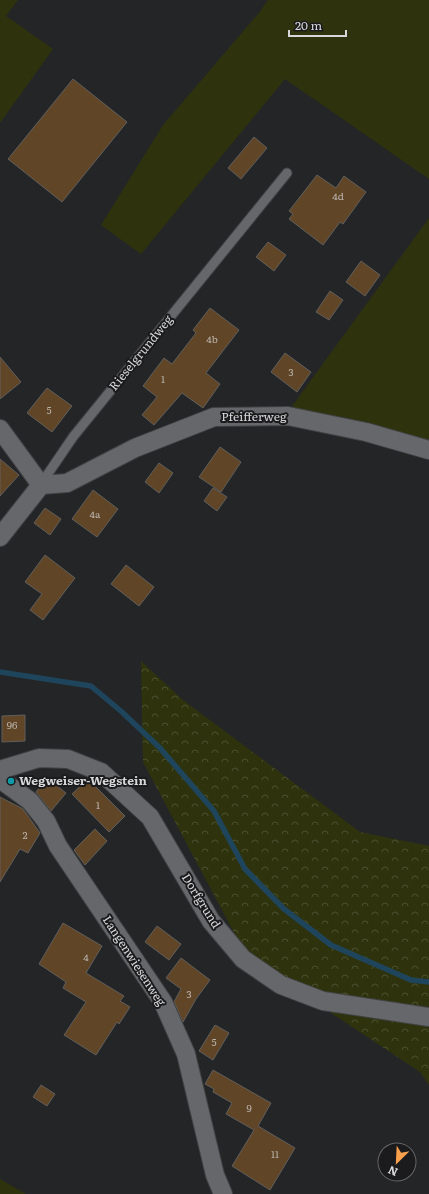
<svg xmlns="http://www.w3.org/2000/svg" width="429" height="1194" viewBox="0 0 429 1194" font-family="Literata,serif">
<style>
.green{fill:#2e330d}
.forest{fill:url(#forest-crowns)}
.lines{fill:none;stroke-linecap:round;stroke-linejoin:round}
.stream{stroke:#1f455c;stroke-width:5.5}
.building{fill:#604526;stroke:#615f5d}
.lane-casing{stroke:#414244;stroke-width:11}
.street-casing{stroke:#414244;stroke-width:20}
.lane{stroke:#66676a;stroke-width:9}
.street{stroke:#66676a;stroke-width:18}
.culture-dot{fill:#0f9aa8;stroke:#1b1b1d;stroke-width:1.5}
.labels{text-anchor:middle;stroke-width:4;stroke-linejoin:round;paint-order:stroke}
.number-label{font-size:10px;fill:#b8b2ac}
.street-label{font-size:12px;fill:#d6d7d8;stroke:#1b1b1d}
.poi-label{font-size:12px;font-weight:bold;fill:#d6d7d8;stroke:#1b1b1d;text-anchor:start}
</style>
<defs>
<pattern id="forest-crowns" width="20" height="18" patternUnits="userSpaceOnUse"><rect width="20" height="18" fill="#2e330d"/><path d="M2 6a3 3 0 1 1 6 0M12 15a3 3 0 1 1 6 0" fill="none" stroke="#4c5030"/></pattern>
</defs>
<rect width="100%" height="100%" fill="#242527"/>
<!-- green -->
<g class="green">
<polygon points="0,0 18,0 6,16 53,49 0,123"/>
<polygon points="268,0 429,0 429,179 285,79 141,254 101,225 163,125 258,14"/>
<polygon points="429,218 429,442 343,417 290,409"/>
<polygon points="0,1179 26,1194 0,1194"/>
</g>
<!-- forest -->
<polygon class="forest" points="141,661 183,700 360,832 429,846 429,1085 420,1072 247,957 143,762"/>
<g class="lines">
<!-- stream -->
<polyline class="stream" points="0,672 91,686 122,712 160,748 214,811 245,869 284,909 331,945 411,980 429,982"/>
</g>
<!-- building -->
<g class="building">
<polygon points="73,79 127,122 62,202 8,159"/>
<polygon points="254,137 267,148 241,179 228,168"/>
<polygon points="317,175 336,188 344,176 366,192 343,224 340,222 323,245 289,219 293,214 289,211"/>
<polygon points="268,242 286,255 274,271 256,257"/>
<polygon points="361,261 380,275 365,296 346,282"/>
<polygon points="330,291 343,300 329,320 316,312"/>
<polygon points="210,308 239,330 206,373 220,384 203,408 182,393 154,425 142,415 157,397 143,386 164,358 172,364 196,333 193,330"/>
<polygon points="285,353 311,372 297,392 271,372"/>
<polygon points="0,357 21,382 0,399"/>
<polygon points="47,388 72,406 52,432 27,413"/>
<polygon points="220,447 241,462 221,492 199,477"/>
<polygon points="0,459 19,475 0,496"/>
<polygon points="159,463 173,473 159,493 145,482"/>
<polygon points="213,488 227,497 217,511 204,501"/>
<polygon points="93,490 118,509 97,537 72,519"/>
<polygon points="45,508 61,519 50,535 34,523"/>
<polygon points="45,555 75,578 43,620 30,610 42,594 25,582"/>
<polygon points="126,565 154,587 139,606 111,584"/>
<polygon points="25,715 25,741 2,742 2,716"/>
<polygon points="47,778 66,793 51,811 36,792"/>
<polygon points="88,779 125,816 109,832 72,794"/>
<polygon points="0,797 23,809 40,833 28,853 20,849 0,882"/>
<polygon points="95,829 107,841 85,865 74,850"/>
<polygon points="63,923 102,946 86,973 124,996 120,1001 130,1007 119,1024 117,1022 96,1055 64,1035 86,1002 63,988 66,982 39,964"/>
<polygon points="157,926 181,944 169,960 145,942"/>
<polygon points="181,958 210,980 196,999 183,1022 174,1002 181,989 166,978"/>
<polygon points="215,1025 229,1033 213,1060 199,1051"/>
<polygon points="213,1070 271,1103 258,1126 295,1148 270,1190 232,1166 254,1130 226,1114 232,1103 213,1092 214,1089 205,1084"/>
<polygon points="41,1085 55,1094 47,1106 33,1097"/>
</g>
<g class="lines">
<!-- lane casing -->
<g class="lane-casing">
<polyline id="lane" points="41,484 73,437 287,173"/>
</g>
<!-- street casing -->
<g class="street-casing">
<g id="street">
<polyline points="0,429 41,485"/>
<polyline points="41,485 67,483 135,448 214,417 288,416 366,432 429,450"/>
<polyline points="0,537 41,485"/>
<polyline points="0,770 39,758 68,759 101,772 150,817 211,921 243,959 281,985 323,1001 429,1017"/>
<polyline points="0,779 30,801 46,821 58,846 163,1002 186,1054 215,1175 223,1194"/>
</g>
</g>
<!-- lane -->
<use href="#lane" class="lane"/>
<!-- street -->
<use href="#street" class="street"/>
</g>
<!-- markers -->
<circle class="culture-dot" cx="11" cy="781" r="4"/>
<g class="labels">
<!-- number labels -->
<g class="number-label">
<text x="338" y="200">4d</text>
<text x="212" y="343">4b</text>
<text x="291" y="376">3</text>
<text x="163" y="383">1</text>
<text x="49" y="414">5</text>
<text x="95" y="518">4a</text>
<text x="12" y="729">96</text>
<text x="98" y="809">1</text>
<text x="25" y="839">2</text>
<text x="86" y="961">4</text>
<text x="189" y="998">3</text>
<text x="214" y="1046">5</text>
<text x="249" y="1112">9</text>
<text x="275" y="1158">11</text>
</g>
<!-- street labels -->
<g class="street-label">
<text transform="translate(141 353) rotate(-51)" y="4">Rieselgrundweg</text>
<text x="254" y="421">Pfeifferweg</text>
<text transform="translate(201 901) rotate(58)" y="4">Dorfgrund</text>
<text transform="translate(134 961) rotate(57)" y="4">Langenwiesenweg</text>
</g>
<!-- poi labels -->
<g class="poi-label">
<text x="19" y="785">Wegweiser-Wegstein</text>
</g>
</g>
<!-- north arrow -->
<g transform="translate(397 1162) rotate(204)"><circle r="19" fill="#1b1b1d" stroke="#666668"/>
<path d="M0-3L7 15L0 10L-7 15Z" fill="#f9a04d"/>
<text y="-6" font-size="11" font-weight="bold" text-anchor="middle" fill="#d6d7d8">N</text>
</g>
<!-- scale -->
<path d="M289 30v6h57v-6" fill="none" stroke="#d6d7d8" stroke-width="2"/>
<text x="295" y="30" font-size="12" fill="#d6d7d8" stroke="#1b1b1d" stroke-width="3" paint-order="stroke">20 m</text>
</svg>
